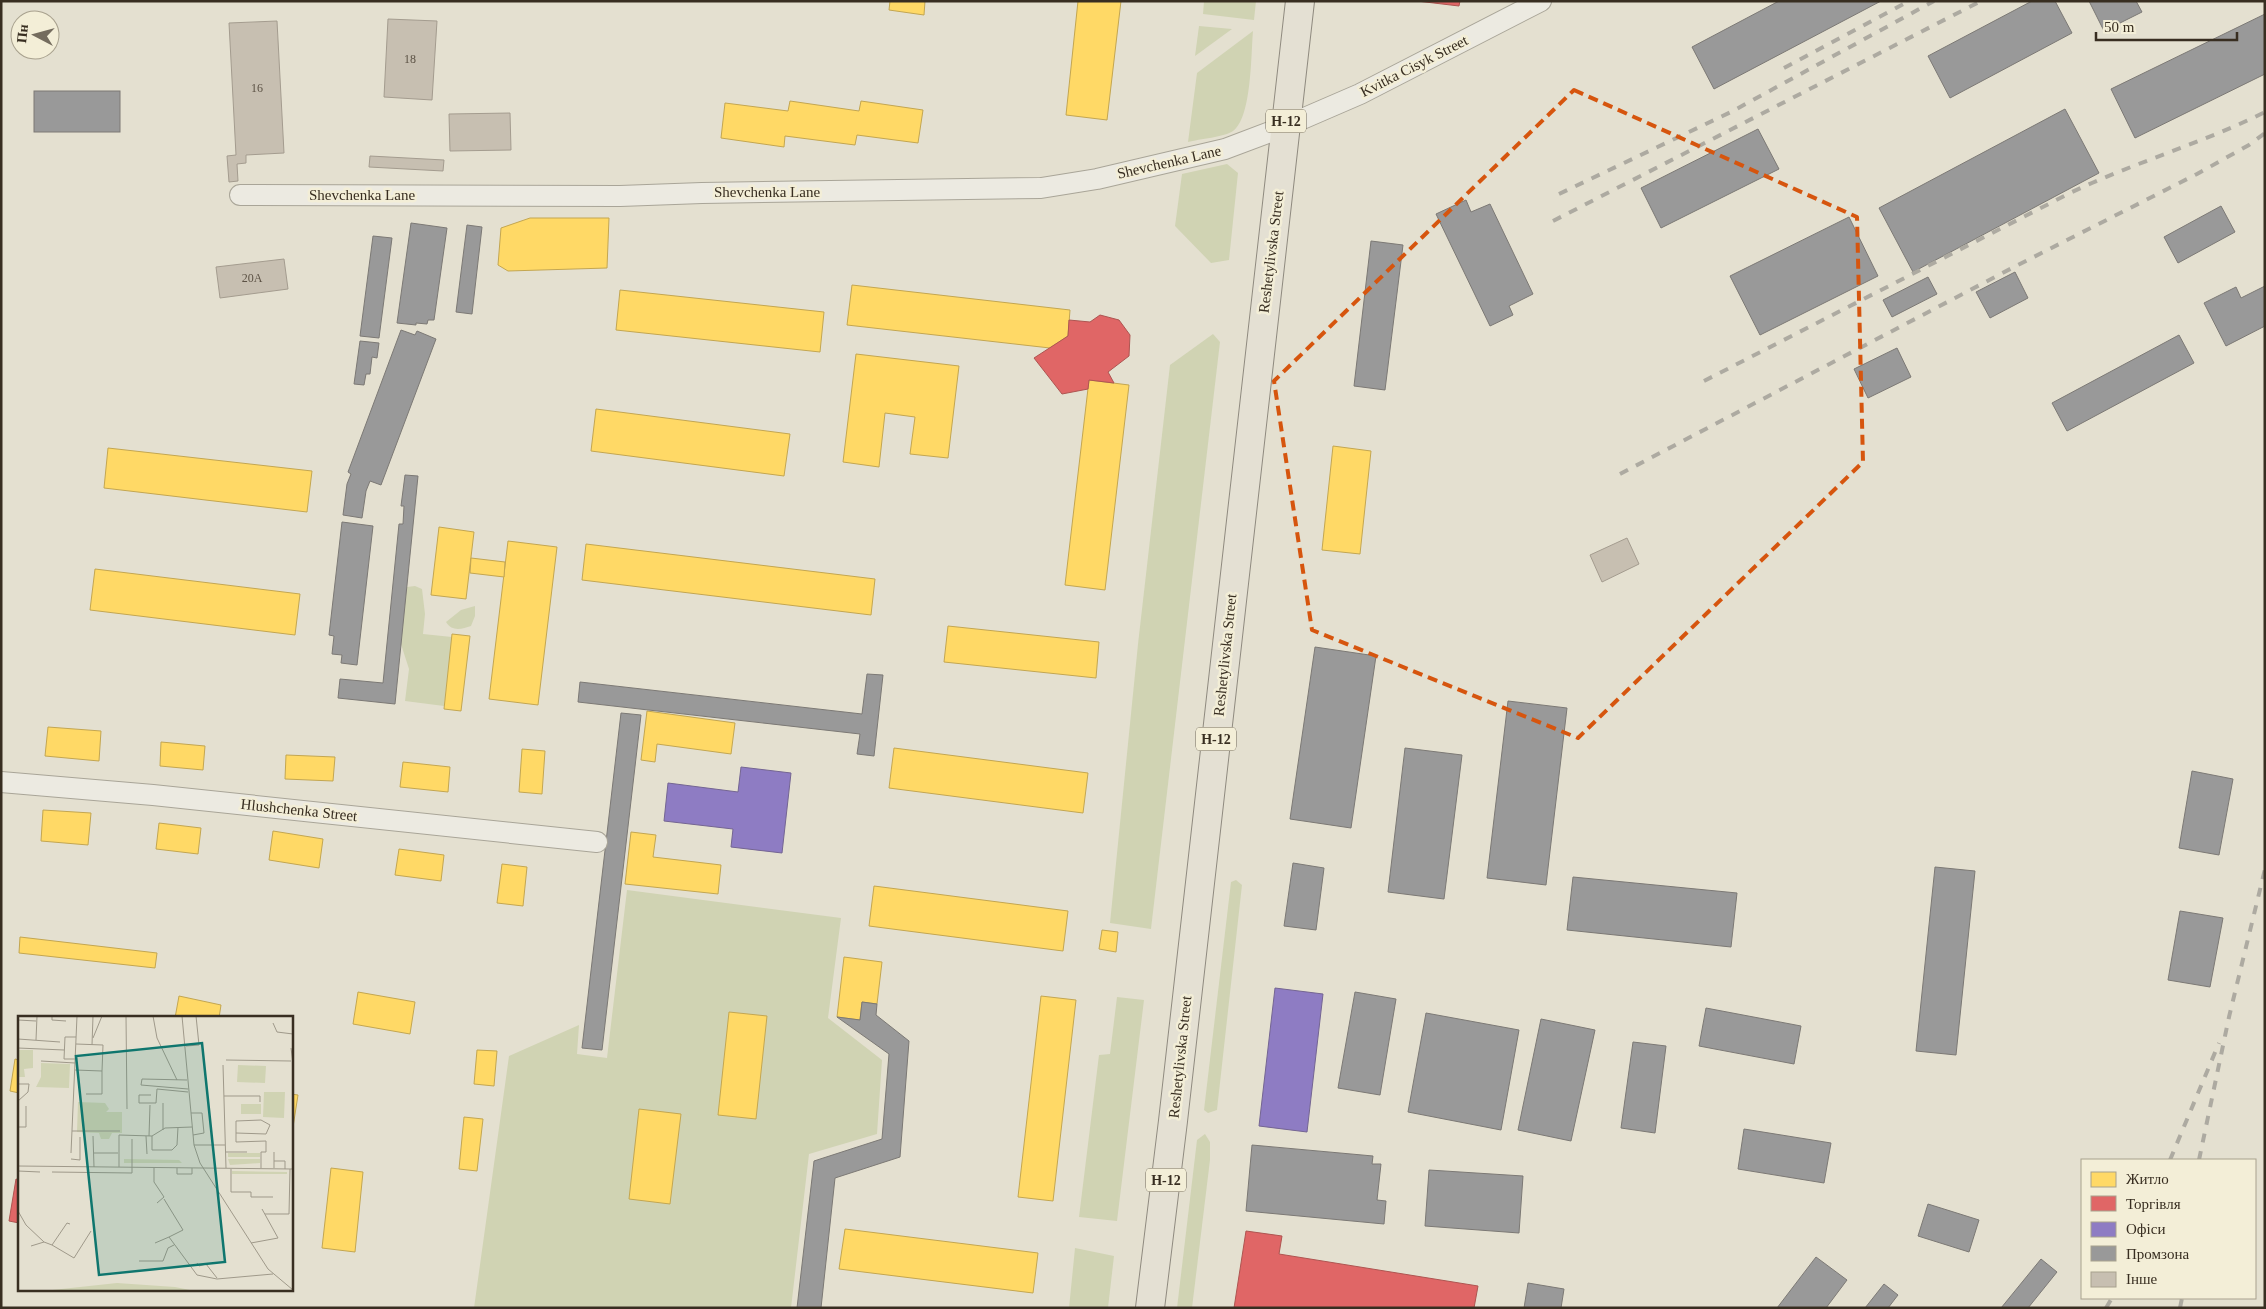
<svg xmlns="http://www.w3.org/2000/svg" width="2266" height="1309" viewBox="0 0 2266 1309" font-family="'Times New Roman',serif">
<style>
.green{fill:#d0d3b3}
.homes{fill:#ffd966;stroke:#c3a651}
.shops{fill:#e06666;stroke:#ae5551}
.offices{fill:#8e7cc3;stroke:#746592}
.industry{fill:#999;stroke:#7c7975}
.building{fill:#c7bfb1;stroke:#a49c8f}
.lines{fill:none;stroke-linecap:round;stroke-linejoin:round}
.minor-casing{stroke:#a9a598;stroke-width:22}
.primary-casing{stroke:#8f8a7f;stroke-width:30}
.minor{stroke:#eceae1;stroke-width:20}
.primary{stroke:#e4e0d3;stroke-width:28}
.rail{stroke:#adaaa1;stroke-width:4;stroke-dasharray:9 9;stroke-linecap:butt}
.marked{fill:none;stroke:#d6550e;stroke-width:4;stroke-dasharray:10 6;stroke-linejoin:round}
.labels{text-anchor:middle;stroke-width:5;stroke-linejoin:round;paint-order:stroke}
.number-label{font-size:12px;fill:#5c5245}
.shield{fill:#f3eed7;stroke:#706858;stroke-width:1}
.shield-label{font-size:14px;font-weight:bold;fill:#382e21}
.street-label{font-size:15px;fill:#382e21;stroke:#f3eed7}
.inset-road{fill:none;stroke:#9f998a;stroke-width:1}
.view{fill:#0f766e;fill-opacity:0.15;stroke:#0f766e;stroke-width:2.5}
.inset-edge{fill:none;stroke:#382e21;stroke-width:2.5}
</style>
<rect width="100%" height="100%" fill="#e4e0d0"/>
<!-- green -->
<g class="green">
<polygon points="1204,1 1256,1 1254,20 1203,14"/>
<polygon points="1199,26 1232,29 1195,56"/>
<path d="M1253,31C1251,53 1252,118 1233,131C1225,137 1199,139 1188,142L1197,73Z"/>
<polygon points="1227,164 1238,173 1229,260 1211,263 1175,226 1182,174"/>
<polygon points="1213,334 1220,342 1151,929 1110,923 1138,644 1170,365"/>
<polygon points="415,586 422,589 425,614 423,634 452,637 444,706 405,701 409,669 399,638 402,598 407,587"/>
<path d="M475,606V616L471,626C462,629 452,632 446,622L461,610Z"/>
<polygon points="1236,880 1242,885 1217,1110 1208,1113 1204,1110 1206,1093 1231,882"/>
<polygon points="627,890 841,918 828,1018 882,1060 877,1134 809,1154 791,1308 474,1308 509,1056 579,1025 577,1054 607,1058"/>
<polygon points="1117,997 1144,1000 1117,1221 1079,1217 1099,1055 1110,1054"/>
<polygon points="1205,1134 1210,1142 1210,1160 1192,1308 1177,1308 1197,1140"/>
<polygon points="1075,1248 1114,1256 1108,1308 1069,1308"/>
</g>
<!-- homes -->
<g class="homes">
<polygon points="890,1 925,1 924,15 889,10"/>
<polygon points="1078,1 1121,1 1107,120 1066,115"/>
<polygon points="790,101 859,111 861,101 923,110 918,143 857,135 855,145 785,136 784,147 721,138 725,103 788,111"/>
<polygon points="530,218 609,218 607,268 508,271 498,265 501,228"/>
<polygon points="852,285 1070,310 1068,336 1050,348 847,325"/>
<polygon points="620,290 824,312 820,352 616,330"/>
<polygon points="856,354 959,366 948,458 910,454 915,417 885,413 879,467 843,462"/>
<polygon points="1089,380 1129,385 1105,590 1065,585"/>
<polygon points="596,409 790,434 784,476 591,451"/>
<polygon points="1333,446 1371,451 1360,554 1322,550"/>
<polygon points="108,448 312,471 307,512 104,488"/>
<polygon points="439,527 474,532 466,599 431,595"/>
<polygon points="508,541 557,547 538,705 489,699"/>
<polygon points="586,544 875,579 871,615 582,580"/>
<polygon points="471,558 505,562 504,577 470,573"/>
<polygon points="95,569 300,594 295,635 90,610"/>
<polygon points="948,626 1099,642 1096,678 944,662"/>
<polygon points="452,634 470,636 461,711 444,709"/>
<polygon points="647,711 735,723 731,754 657,744 655,762 641,760"/>
<polygon points="48,727 101,731 99,761 45,756"/>
<polygon points="161,742 205,746 203,770 160,766"/>
<polygon points="894,748 1088,773 1083,813 889,788"/>
<polygon points="522,749 545,751 542,794 519,792"/>
<polygon points="286,755 335,757 333,781 285,779"/>
<polygon points="403,762 450,767 448,792 400,787"/>
<polygon points="43,810 91,813 88,845 41,841"/>
<polygon points="159,823 201,828 198,854 156,849"/>
<polygon points="273,831 323,839 319,868 269,860"/>
<polygon points="631,832 656,835 653,857 721,865 718,894 625,884"/>
<polygon points="399,849 444,855 441,881 395,875"/>
<polygon points="502,864 527,867 523,906 497,903"/>
<polygon points="874,886 1068,911 1063,951 869,926"/>
<polygon points="1102,930 1118,932 1116,952 1099,949"/>
<polygon points="20,937 157,953 155,968 19,953"/>
<polygon points="844,957 882,962 877,1004 862,1002 860,1020 837,1017"/>
<polygon points="358,992 415,1002 410,1034 353,1024"/>
<polygon points="179,996 221,1005 219,1018 175,1018"/>
<polygon points="1041,996 1076,1000 1053,1201 1018,1197"/>
<polygon points="729,1012 767,1016 756,1119 718,1115"/>
<polygon points="477,1050 497,1051 494,1086 474,1084"/>
<polygon points="15,1059 19,1060 19,1093 10,1091"/>
<polygon points="291,1094 298,1095 293,1127 291,1127"/>
<polygon points="639,1109 681,1114 670,1204 629,1199"/>
<polygon points="464,1117 483,1119 477,1171 459,1169"/>
<polygon points="331,1168 363,1172 355,1252 322,1248"/>
<polygon points="845,1229 1038,1253 1033,1293 839,1269"/>
</g>
<!-- shops -->
<g class="shops">
<polygon points="1417,1 1460,1 1459,6"/>
<polygon points="1100,315 1119,320 1130,335 1129,356 1108,372 1114,383 1089,380 1088,389 1062,394 1034,358 1068,336 1069,320 1090,322"/>
<polygon points="16,1179 19,1180 19,1223 9,1221"/>
<polygon points="1246,1231 1282,1236 1279,1254 1478,1286 1474,1308 1234,1308"/>
</g>
<!-- offices -->
<g class="offices">
<polygon points="741,767 791,773 782,853 731,847 733,829 664,821 668,783 738,792"/>
<polygon points="1275,988 1323,994 1307,1132 1259,1126"/>
</g>
<!-- industry -->
<g class="industry">
<polygon points="1779,1 1881,1 1714,89 1692,47"/>
<polygon points="2032,1 2055,1 2072,33 1950,98 1928,56"/>
<polygon points="2089,1 2136,1 2142,12 2104,31"/>
<polygon points="2265,14 2265,74 2135,138 2111,89"/>
<rect x="34" y="91" width="86" height="41"/>
<polygon points="2065,109 2099,173 1913,272 1879,208"/>
<polygon points="1758,129 1779,169 1661,228 1641,188"/>
<polygon points="1466,200 1471,212 1490,204 1533,294 1509,306 1513,315 1490,326 1436,214"/>
<polygon points="2221,206 2235,232 2178,263 2164,237"/>
<polygon points="1849,217 1878,276 1760,335 1730,276"/>
<polygon points="411,223 447,228 434,320 428,320 427,324 416,323 416,325 397,323"/>
<polygon points="467,225 482,227 472,314 456,312"/>
<polygon points="373,236 392,238 379,338 360,336"/>
<polygon points="1371,241 1403,245 1385,390 1354,386"/>
<polygon points="2015,272 2028,298 1990,318 1976,292"/>
<polygon points="1928,277 1937,294 1892,317 1883,300"/>
<polygon points="2265,286 2265,326 2226,346 2204,303 2236,287 2241,298"/>
<polygon points="401,330 415,335 417,331 436,339 381,485 370,481 366,491 362,518 343,515 347,484 351,474 348,472"/>
<polygon points="2179,335 2194,363 2067,431 2052,403"/>
<polygon points="360,341 379,343 377,358 372,357 370,374 366,374 364,385 354,384"/>
<polygon points="1897,348 1911,377 1868,398 1854,369"/>
<polygon points="405,475 418,476 395,704 338,698 340,679 383,683 399,524 403,524 404,506 401,506"/>
<polygon points="342,522 373,526 357,665 341,663 342,655 332,654 334,636 329,635"/>
<polygon points="1315,647 1376,656 1351,828 1290,819"/>
<polygon points="867,674 883,675 874,756 857,754 860,734 578,702 580,682 862,714"/>
<polygon points="1508,701 1567,708 1546,885 1487,878"/>
<polygon points="621,713 641,715 602,1050 582,1048"/>
<polygon points="1405,748 1462,755 1444,899 1388,892"/>
<polygon points="2192,771 2233,779 2219,855 2179,848"/>
<polygon points="1293,863 1324,868 1316,930 1284,926"/>
<polygon points="1935,867 1975,871 1956,1055 1916,1051"/>
<polygon points="1573,877 1737,893 1731,947 1567,930"/>
<polygon points="2180,911 2223,918 2210,987 2168,980"/>
<polygon points="1355,992 1396,999 1380,1095 1338,1088"/>
<polygon points="862,1002 877,1004 876,1015 909,1041 900,1157 835,1178 821,1308 797,1308 814,1161 882,1139 889,1054 837,1017 860,1020"/>
<polygon points="1706,1008 1801,1026 1794,1064 1699,1046"/>
<polygon points="1426,1013 1519,1030 1501,1130 1408,1112"/>
<polygon points="1541,1019 1595,1030 1571,1141 1518,1130"/>
<polygon points="1633,1042 1666,1046 1655,1133 1621,1128"/>
<polygon points="1744,1129 1831,1143 1824,1183 1738,1169"/>
<polygon points="1252,1145 1373,1156 1372,1164 1381,1164 1377,1200 1386,1201 1384,1224 1246,1211"/>
<polygon points="1429,1170 1523,1176 1519,1233 1425,1226"/>
<polygon points="1928,1204 1979,1220 1969,1252 1918,1236"/>
<polygon points="1816,1257 1847,1280 1826,1308 1777,1308"/>
<polygon points="2041,1259 2057,1272 2028,1308 2001,1308"/>
<polygon points="1528,1283 1564,1289 1561,1308 1524,1308"/>
<polygon points="1884,1284 1898,1295 1888,1308 1865,1308"/>
</g>
<!-- building -->
<g class="building">
<polygon points="388,19 437,21 432,100 384,97"/>
<polygon points="277,21 284,153 246,155 246,163 237,164 238,181 229,182 227,156 236,155 229,23"/>
<polygon points="510,113 511,150 450,151 449,114"/>
<polygon points="370,156 444,160 443,171 369,167"/>
<polygon points="284,259 288,289 220,298 216,267"/>
<polygon points="1627,538 1639,564 1602,582 1590,555"/>
</g>
<g class="lines">
<!-- minor casing -->
<g class="minor-casing">
<g id="minor">
<polyline points="240,195 620,196 702,193 1041,188 1097,179 1225,149 1286,126 1360,94 1541,1"/>
<polyline points="1,782 153,795 597,842"/>
</g>
</g>
<!-- primary casing -->
<g class="primary-casing">
<polyline id="primary" points="1150,1308 1173,1121 1300,1"/>
</g>
<!-- minor -->
<use href="#minor" class="minor"/>
<!-- primary -->
<use href="#primary" class="primary"/>
<!-- rail -->
<g class="rail">
<polyline points="1784,68 1909,1"/>
<polyline points="1559,194 1731,112 1934,1"/>
<polyline points="1553,221 1981,1"/>
<path d="M1704,381L2068,194C2132,163 2201,144 2265,112"/>
<polyline points="1620,474 2014,267 2197,174 2249,145 2265,133"/>
<polyline points="2170,1160 2219,1043"/>
<polyline points="2199,1160 2229,1017 2265,869"/>
<polyline points="2106,1308 2112,1298"/>
<polyline points="2180,1308 2182,1298"/>
</g>
</g>
<!-- marked area -->
<path class="marked" d="M1574,90L1857,217L1863,462L1578,738L1312,630L1274,381Z"/>
<g class="labels">
<!-- number labels -->
<g class="number-label">
<text x="410" y="63">18</text>
<text x="257" y="92">16</text>
<text x="252" y="282">20А</text>
</g>
<!-- shield labels -->
<g class="shield">
<rect x="1266" y="109.5" width="40" height="23" rx="4"/>
<rect x="1196" y="727.5" width="40" height="23" rx="4"/>
<rect x="1146" y="1168.5" width="40" height="23" rx="4"/>
</g>
<g class="shield-label">
<text x="1286" y="126">Н-12</text>
<text x="1216" y="744">Н-12</text>
<text x="1166" y="1185">Н-12</text>
</g>
<!-- street labels -->
<g class="street-label">
<text transform="translate(1414 66) rotate(-27)" y="5">Kvitka Cisyk Street</text>
<text transform="translate(1169 162) rotate(-13)" y="5">Shevchenka Lane</text>
<text x="767" y="197">Shevchenka Lane</text>
<text x="362" y="200">Shevchenka Lane</text>
<text transform="translate(1271 252) rotate(-83)" y="5">Reshetylivska Street</text>
<text transform="translate(1225 655) rotate(-84)" y="5">Reshetylivska Street</text>
<text transform="translate(299 810) rotate(6)" y="5">Hlushchenka Street</text>
<text transform="translate(1180 1057) rotate(-84)" y="5">Reshetylivska Street</text>
</g>
</g>
<!-- overview -->
<g transform="translate(18 1016)">
<rect width="275" height="275" fill="#e4e0d0"/>
<path d="M0,34H15V52L6,53L7,61H0ZM23,47L52,48L51,72L18,71L23,61ZM220,49L248,50L247,67L219,66ZM246,76H267L266,102L245,101ZM60,86L87,87L91,93L88,96H104V117H94L91,123H83L81,117L59,116ZM223,88H243V98H223ZM210,137H242V141H210ZM106,143L161,144L164,147H106ZM210,143H242V147L212,149ZM214,155L269,156V158H214ZM99,267L157,271L177,275H25Z" fill="#d0d3b3"/>
<path class="inset-road" d="M34,0V4L48,5M108,0L109,93M135,0L139,22L159,64M164,0L176,129L182,147L250,253L275,274M0,4L18,5M255,7L259,16L275,18M75,22L84,0M0,23L42,26M18,24L19,0M74,29L75,0M168,30L181,29L178,0M0,32L46,34M273,32L275,47M57,43H46L47,21H58M208,44L273,45M23,45L57,47M205,49L208,152M57,54L84,55L85,29L58,28M169,64L124,63L123,69L170,73M0,68H11L10,76L0,85M68,78H84V55M133,79H121V87H138L139,73L170,76M206,80H242V86M173,97H184L186,117L175,119M0,111H8V90M145,114V87M54,115H102M218,117V105L243,104L252,109L248,118L218,117V126L248,125V136H243V152M75,120L76,151M128,120L129,138M131,120L132,89M134,120V134H154L159,129L160,111M176,129H207M208,136H229M53,137L59,0M76,137H100M53,143L62,144V121M256,145H267V153M0,150L275,153M101,151V119L134,120L147,112L174,111M136,152V166L146,181L139,187M159,152V158H174V152M256,152V136M213,153V176H233V181H255M0,155L22,156M34,156L114,157V123M146,183L165,214L151,221L179,259L199,263L255,258M0,195L8,209L26,226L13,230M247,198H271L272,153M26,226L34,229L49,207L52,208M137,227L151,221M233,227L260,222L244,193M34,229L56,242L73,215M121,245H145L150,232L156,229M179,247L181,250L188,248L199,262"/>
<path class="view" d="M184,27L207,246L81,259L58,40Z"/>
<rect width="275" height="275" class="inset-edge"/>
</g>
<!-- border -->
<rect width="2266" height="1309" fill="none" stroke="#382e21" stroke-width="5"/>
<!-- legend -->
<rect x="2081" y="1159" width="175" height="140" fill="#f3eed7" stroke="#a8a18e"/>
<rect x="2091" y="1172" width="25" height="15" fill="#ffd966" stroke="#a8a18e"/>
<text x="2126" y="1184" font-size="15" fill="#382e21">Житло</text>
<rect x="2091" y="1196" width="25" height="15" fill="#e06666" stroke="#a8a18e"/>
<text x="2126" y="1209" font-size="15" fill="#382e21">Торгівля</text>
<rect x="2091" y="1222" width="25" height="15" fill="#8e7cc3" stroke="#a8a18e"/>
<text x="2126" y="1234" font-size="15" fill="#382e21">Офіси</text>
<rect x="2091" y="1246" width="25" height="15" fill="#999999" stroke="#a8a18e"/>
<text x="2126" y="1259" font-size="15" fill="#382e21">Промзона</text>
<rect x="2091" y="1272" width="25" height="15" fill="#c7bfb1" stroke="#a8a18e"/>
<text x="2126" y="1284" font-size="15" fill="#382e21">Інше</text>
<!-- north arrow -->
<g transform="translate(35 35) rotate(276)"><circle r="24" fill="#f3eed7" stroke="#a8a18e"/>
<path d="M0-4L9 19L0 12L-9 19Z" fill="#746c5e"/>
<text y="-8" font-size="14" font-weight="bold" text-anchor="middle" fill="#382e21">Пн</text>
</g>
<!-- scale -->
<path d="M2096 32v8h141v-8" fill="none" stroke="#382e21" stroke-width="2.5"/>
<text x="2104" y="32" font-size="15" fill="#382e21" stroke="#f3eed7" stroke-width="4" paint-order="stroke">50 m</text>
</svg>
